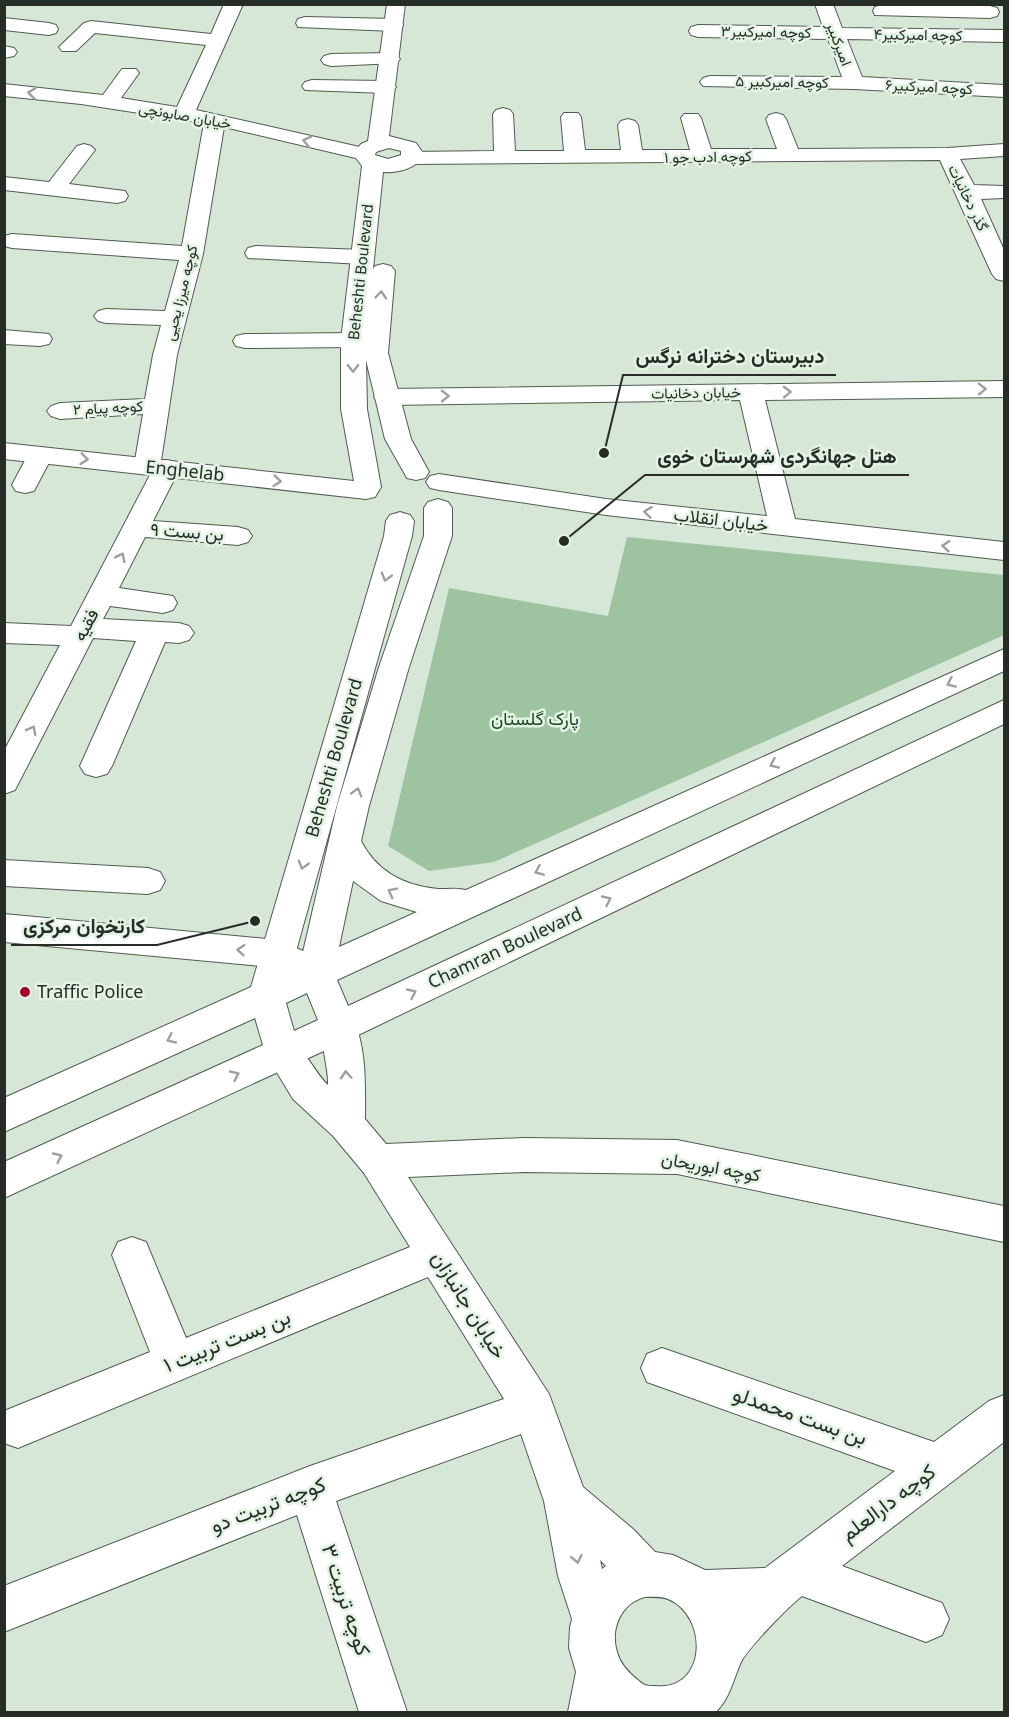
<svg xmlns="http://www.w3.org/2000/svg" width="1009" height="1717" viewBox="0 0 1009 1717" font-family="'Noto Sans',Vazirmatn,sans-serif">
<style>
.green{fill:#9dc3a0}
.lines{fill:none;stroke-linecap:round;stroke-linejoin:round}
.minor-casing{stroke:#4f5d50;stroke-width:2}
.major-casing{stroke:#4f5d50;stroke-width:2}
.minor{fill:#fff;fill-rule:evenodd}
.major{fill:#fff;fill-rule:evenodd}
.oneway{stroke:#9da09d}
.poi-dot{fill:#a20326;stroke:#e3f3e4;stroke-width:2}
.labels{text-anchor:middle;stroke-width:5;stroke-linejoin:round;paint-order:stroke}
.far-street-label{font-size:15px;fill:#262c26;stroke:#e3f3e4}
.street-label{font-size:18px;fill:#262c26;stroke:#e3f3e4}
.park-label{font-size:18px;fill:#184720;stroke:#e3f3e4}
.poi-label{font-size:18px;fill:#262c26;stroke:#e3f3e4;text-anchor:start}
.near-street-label{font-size:21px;fill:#262c26;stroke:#e3f3e4}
.leader{fill:none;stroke:#262c26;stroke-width:2}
.callout-dot{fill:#262c26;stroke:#e3f3e4;stroke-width:2}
.callout-label{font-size:20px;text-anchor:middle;font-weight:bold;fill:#262c26;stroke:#e3f3e4;stroke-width:5;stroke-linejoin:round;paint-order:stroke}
</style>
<rect width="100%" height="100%" fill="#d6e6d7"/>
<!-- green -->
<polygon class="green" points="627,537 1004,575 1004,635 494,862 429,871 388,846 449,588 608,616"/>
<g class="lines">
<!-- minor casing -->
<g class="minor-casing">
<g id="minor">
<polygon points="224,4 243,4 196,110 364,148 371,150 375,154 371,158 364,160 224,127 203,254 177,355 161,461 167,460 176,462 180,468 153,521 238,527 248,530 252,536 248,542 238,545 145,537 119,588 173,596 177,603 173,610 163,613 110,606 103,619 179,623 189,626 194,633 189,640 179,643 165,642 112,766 107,774 96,777 85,774 80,766 136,641 93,638 15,790 4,794 4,751 60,645 4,643 4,623 71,626 151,473 138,472 134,466 143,414 60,419 51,416 47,411 51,406 60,403 145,399 153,355 161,325 106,323 98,321 94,316 98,311 106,309 165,311 179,260 12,248 4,246 4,236 12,234 182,246 204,123 81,104 4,96 4,84 103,95 122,69 136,69 139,73 121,98 177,107 206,45 95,33 76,51 62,51 59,47 84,23 91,21 211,34"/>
<polygon points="815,4 833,4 842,28 1004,30 1004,42 847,39 862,77 1004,85 1004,97 854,89 703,86 700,82 703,78 710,76 842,77 828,39 698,37 691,35 689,31 691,27 698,25 823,27"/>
<polygon points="882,5 990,6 997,8 999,12 997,16 990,18 875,15 873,11 875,7"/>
<polygon points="305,17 394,19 401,21 403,25 401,29 394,31 298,27 296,23 298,19"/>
<polygon points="4,18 49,23 56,25 58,29 56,33 49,35 4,30"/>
<polygon points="4,46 14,48 17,52 14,56 4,58"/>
<polygon points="390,53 397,55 400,59 397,63 331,66 324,64 321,60 324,56 331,54"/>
<polygon points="312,80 386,81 393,83 396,87 393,91 386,93 305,90 302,86 305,82"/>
<polygon points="503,108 510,110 513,114 515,151 564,151 561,117 564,113 578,113 581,117 585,150 621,150 618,125 621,121 628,119 635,121 638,125 642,150 690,150 681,118 684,114 698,114 701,118 711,149 777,149 766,119 769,115 776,113 783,115 786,119 798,149 947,148 1004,144 1004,156 960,159 974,185 1004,186 1004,198 981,199 1004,250 1004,281 996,279 992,274 940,160 411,164 404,162 400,158 404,154 411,152 494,151 493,114 496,110"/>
<polygon points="84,144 91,146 95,150 69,184 125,191 128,196 125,201 117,203 4,190 4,177 49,182 77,146"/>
<polygon points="256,246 363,250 371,252 374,257 371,262 363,264 248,258 245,253 248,248"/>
<polygon points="4,330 49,334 52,339 49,344 40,346 4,344"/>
<polygon points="353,333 362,335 365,340 362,345 353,347 245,348 236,346 233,341 236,336 245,334"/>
<polygon points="1004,381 1004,397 765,400 795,519 1004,542 1004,560 606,515 439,490 430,488 426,482 430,476 439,474 606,499 767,516 740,400 387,405 378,402 374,397 378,392 387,389"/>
<polygon points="40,447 49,449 53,455 34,491 25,493 16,491 12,485 31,449"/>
<polygon points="4,860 148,868 160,872 165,881 160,890 148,894 4,886"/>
<polygon points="4,914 278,940 328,962 333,972 328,982 316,986 273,967 4,942"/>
<path d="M339,1012L352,1016C367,1048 365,1085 365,1119L386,1144L524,1138L677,1140L1004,1206V1242L677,1174L524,1172L408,1177L549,1394L583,1487L633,1529L655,1552L673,1555L705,1570L765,1568L895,1471L647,1382L641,1368L647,1354L662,1348L934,1442L989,1401L1004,1395V1442L842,1566L942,1603L949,1619L942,1635L926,1642L802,1596C789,1606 748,1648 741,1662C733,1680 730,1698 716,1712H568L576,1672L569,1648L570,1627L572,1619L558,1576L544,1501L521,1434L336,1501L407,1712H359L297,1515L4,1632V1586L310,1466L504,1399L428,1277L18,1448L4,1443V1411L150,1352L112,1255L118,1242L132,1237L146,1242L186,1338L410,1247L364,1173L333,1136L293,1099L265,1053L270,1042C274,1041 280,1038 284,1038C300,1039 315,1074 328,1085C329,1063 316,1037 326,1016ZM600,1560L606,1566L602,1569ZM645,1597C652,1597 661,1596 668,1599C709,1616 707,1691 656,1686C649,1686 644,1686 639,1681C629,1673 620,1664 617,1652C610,1629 621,1603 645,1597Z"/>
</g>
</g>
<!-- major casing -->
<g class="major-casing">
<g id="major">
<path d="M387,4H405L389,136L416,143L423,153C419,169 397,173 383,172L373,269L375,266L383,264L391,266L395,271L388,353L411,439L429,472L425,478L416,480L407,478L385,439L366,360L367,409L381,487L375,497L366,499L4,459V443L354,481L341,409V340L362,166L353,154L361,144L368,141ZM389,148L401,151V155L388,159L375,155L376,152Z"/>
<path d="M438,499L448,502L452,508V536L409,667L369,806L361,841C377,872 405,886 438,889C447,889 457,888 466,890L1004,649V671L337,980L348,1006L1004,700V724L352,1038L4,1198V1162L263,1045L255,1018L4,1132V1098L251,987L384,536L386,521L390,515L400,512L410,515L414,521L412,536L291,969L300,965L337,806L379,667L424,536V508L428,502ZM353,881L381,901L417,912L339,947ZM307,993L318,1020L294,1031L286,1003Z"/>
</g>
</g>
<!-- minor -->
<use href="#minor" class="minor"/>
<!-- major -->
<use href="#major" class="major"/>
</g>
<!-- one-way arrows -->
<defs><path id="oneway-chevron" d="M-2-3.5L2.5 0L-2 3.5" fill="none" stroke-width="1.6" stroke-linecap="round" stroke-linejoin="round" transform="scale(1.5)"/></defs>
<g class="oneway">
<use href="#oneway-chevron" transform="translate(32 93) rotate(-174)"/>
<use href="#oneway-chevron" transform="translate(307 141) rotate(-167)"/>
<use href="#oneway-chevron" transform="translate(381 295) rotate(-85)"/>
<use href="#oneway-chevron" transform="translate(353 368) rotate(89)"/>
<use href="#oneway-chevron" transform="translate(982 389) rotate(-1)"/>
<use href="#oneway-chevron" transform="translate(787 392) rotate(-1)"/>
<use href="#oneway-chevron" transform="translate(445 396) rotate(-1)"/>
<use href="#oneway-chevron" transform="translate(84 459) rotate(6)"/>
<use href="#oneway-chevron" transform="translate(277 481) rotate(6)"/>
<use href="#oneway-chevron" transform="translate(648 512) rotate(-173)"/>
<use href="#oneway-chevron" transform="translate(946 546) rotate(-175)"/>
<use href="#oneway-chevron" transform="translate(121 557) rotate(-63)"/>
<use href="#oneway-chevron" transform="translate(386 577) rotate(106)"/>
<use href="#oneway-chevron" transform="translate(951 683) rotate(156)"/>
<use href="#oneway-chevron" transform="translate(32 730) rotate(-62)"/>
<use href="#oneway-chevron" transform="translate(774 764) rotate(156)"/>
<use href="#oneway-chevron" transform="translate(357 792) rotate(-74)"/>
<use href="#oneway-chevron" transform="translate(303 865) rotate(106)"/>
<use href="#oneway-chevron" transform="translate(539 871) rotate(156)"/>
<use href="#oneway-chevron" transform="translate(392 892) rotate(-153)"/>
<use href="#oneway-chevron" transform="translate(607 900) rotate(-25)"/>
<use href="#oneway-chevron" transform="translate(241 950) rotate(-175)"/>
<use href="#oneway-chevron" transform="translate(412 993) rotate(-25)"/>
<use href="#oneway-chevron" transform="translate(171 1039) rotate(155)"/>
<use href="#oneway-chevron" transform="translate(235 1075) rotate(-25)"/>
<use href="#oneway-chevron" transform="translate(346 1075) rotate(-93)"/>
<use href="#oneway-chevron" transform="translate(58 1157) rotate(-25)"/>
<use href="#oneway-chevron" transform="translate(577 1559) rotate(79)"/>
</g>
<!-- markers -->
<circle class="poi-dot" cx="25" cy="992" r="6"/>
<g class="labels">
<!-- far-street labels -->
<g class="far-street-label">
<text transform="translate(766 32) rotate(1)" y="5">کوچه امیرکبیر۳</text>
<text transform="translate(918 35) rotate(1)" y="5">کوچه امیرکبیر۴</text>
<text transform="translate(839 44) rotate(69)" y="5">امیرکبیر</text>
<text transform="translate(782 82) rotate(1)" y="5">کوچه امیرکبیر ۵</text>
<text transform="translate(929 87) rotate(3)" y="5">کوچه امیرکبیر۶</text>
<text transform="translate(185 116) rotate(10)" y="5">خیابان صابونچی</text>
<text transform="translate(708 157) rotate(-1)" y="5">کوچه ادب جو ۱</text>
<text transform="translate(968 198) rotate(64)" y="5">گذر دخانیات</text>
<text transform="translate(361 272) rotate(-84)" y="5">Beheshti Boulevard</text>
<text transform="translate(181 293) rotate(-76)" y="5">کوچه میرزا یحیی</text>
<text transform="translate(696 393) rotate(-1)" y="5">خیابان دخانیات</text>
<text transform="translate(108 408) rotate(-3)" y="5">کوچه پیام ۲</text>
</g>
<!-- street labels -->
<g class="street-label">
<text transform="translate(185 471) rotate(6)" y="6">Enghelab</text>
<text transform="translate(721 520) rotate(7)" y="6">خیابان انقلاب</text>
<text transform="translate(187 532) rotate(4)" y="6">بن بست ۹</text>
<text transform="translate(86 625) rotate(-62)" y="6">فقیه</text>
<text transform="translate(334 758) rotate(-74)" y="6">Beheshti Boulevard</text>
<text transform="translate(505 948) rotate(-25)" y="6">Chamran Boulevard</text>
<text transform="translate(711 1167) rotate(10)" y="6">کوچه ابوریحان</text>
</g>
<!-- park labels -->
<g class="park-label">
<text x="535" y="725">پارک گلستان</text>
</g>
<!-- poi labels -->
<g class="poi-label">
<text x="37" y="998">Traffic Police</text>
</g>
<!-- near-street labels -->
<g class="near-street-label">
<text transform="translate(469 1305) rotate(58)" y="7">خیابان جانبازان</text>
<text transform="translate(227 1341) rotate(-22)" y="7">بن بست تربیت ۱</text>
<text transform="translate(800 1416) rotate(19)" y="7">بن بست محمدلو</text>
<text transform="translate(888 1503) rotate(-37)" y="7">کوچه دارالعلم</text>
<text transform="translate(268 1505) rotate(-21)" y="7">کوچه تربیت دو</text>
<text transform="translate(346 1600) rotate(72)" y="7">کوچه تربیت ۳</text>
</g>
</g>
<!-- callouts -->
<path class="leader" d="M604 453L623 375H836M564 541L645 475H909M255 921L157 945H11"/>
<g class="callout-dot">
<circle cx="604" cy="453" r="6"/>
<circle cx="564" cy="541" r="6"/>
<circle cx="255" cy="921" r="6"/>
</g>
<g class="callout-label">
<text x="730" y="363">دبیرستان دخترانه نرگس</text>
<text x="777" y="463">هتل جهانگردی شهرستان خوی</text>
<text x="84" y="933">کارتخوان مرکزی</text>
</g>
<!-- border -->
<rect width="1009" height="1717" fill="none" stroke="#262c26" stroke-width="12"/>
</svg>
